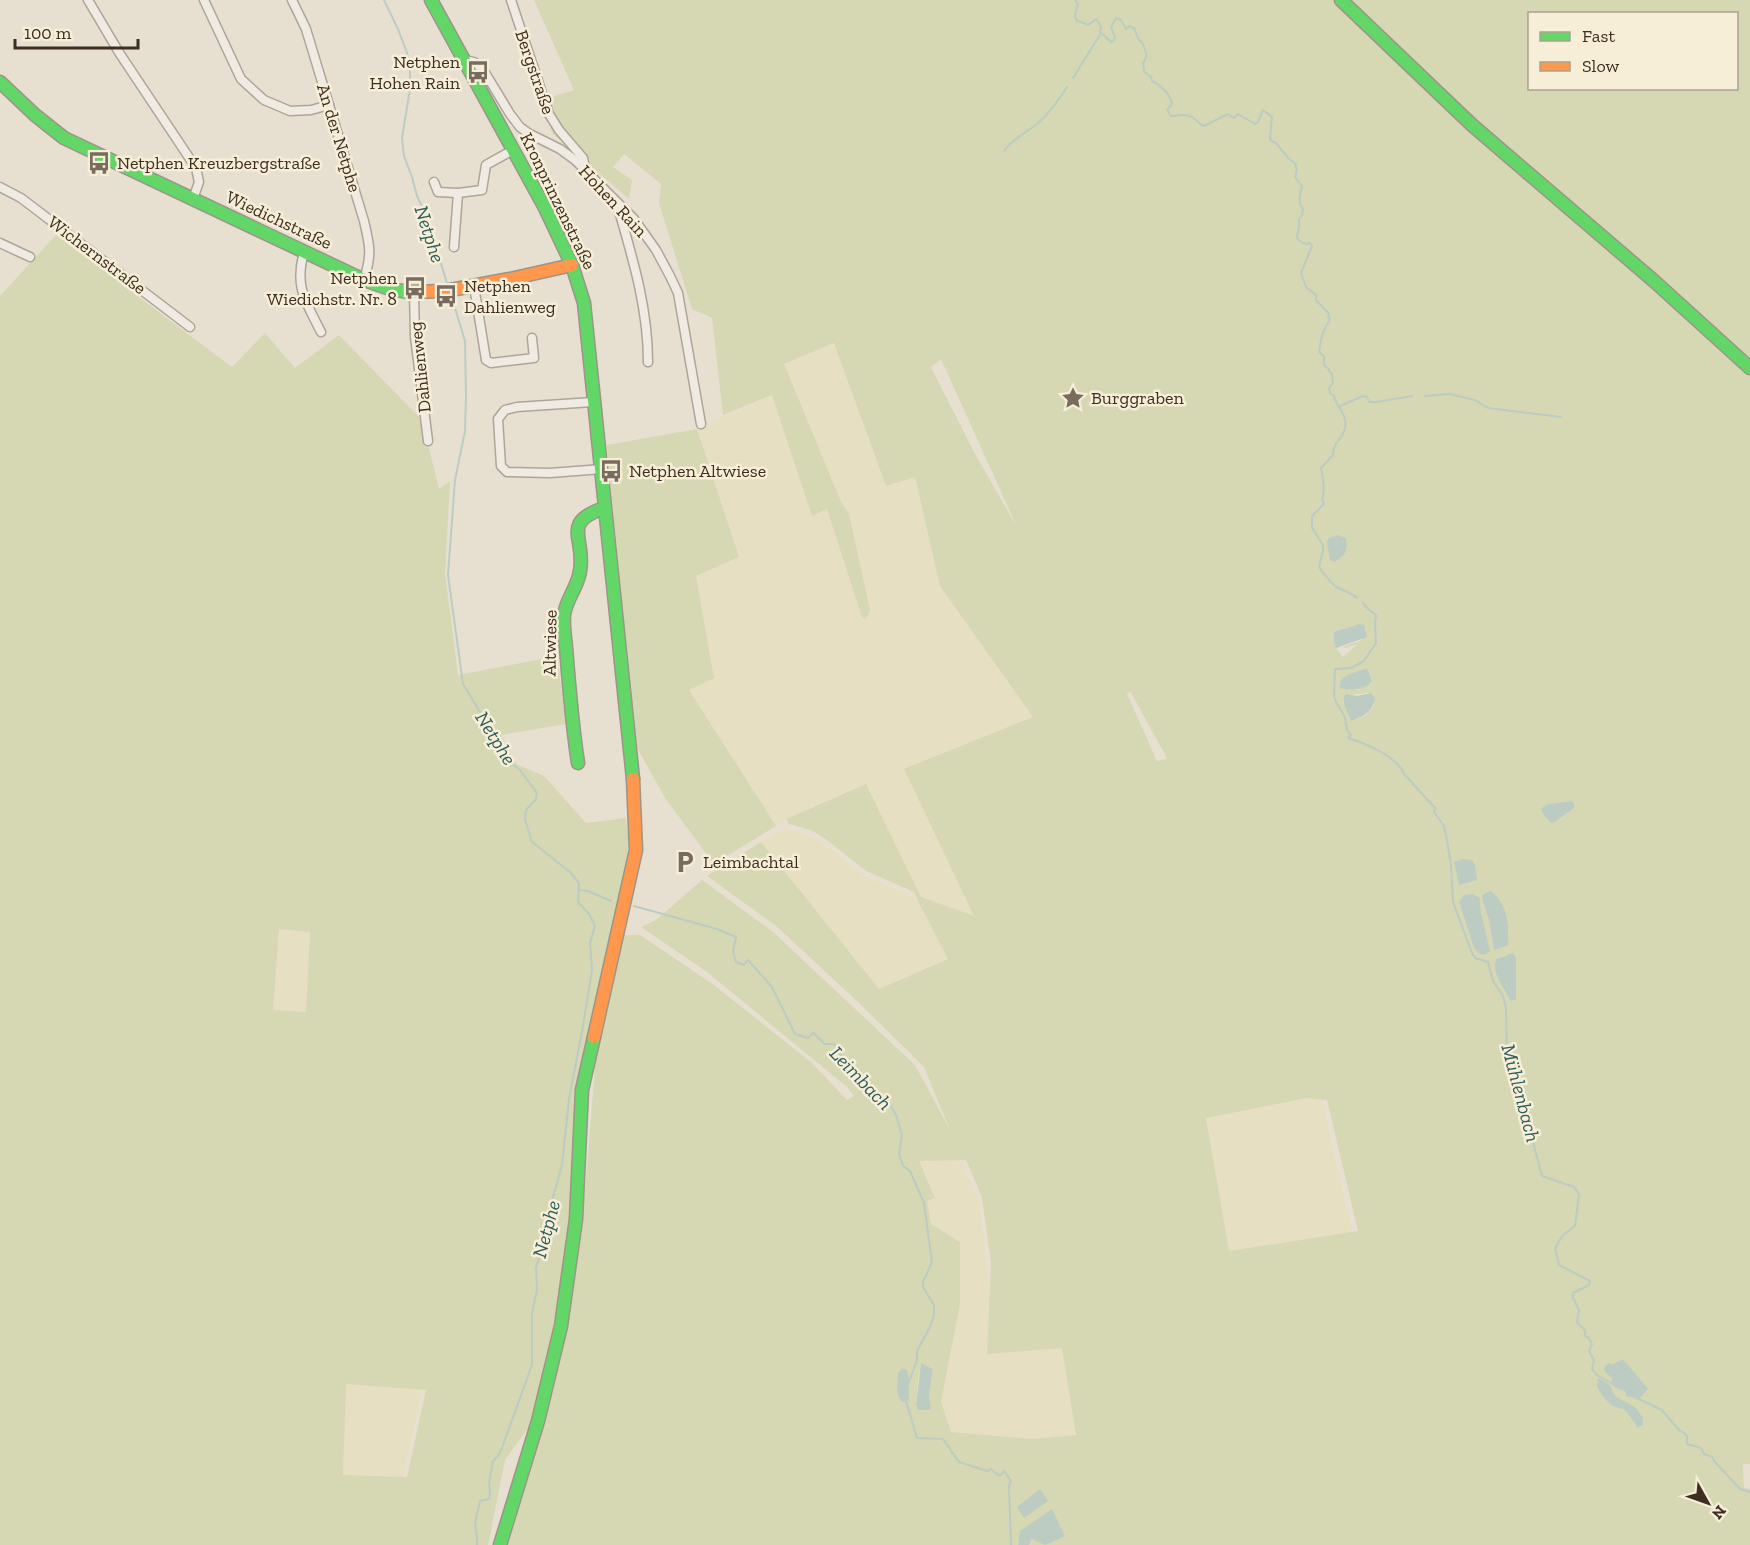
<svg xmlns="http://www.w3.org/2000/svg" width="1750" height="1545" viewBox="0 0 1750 1545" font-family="'Zilla Slab',serif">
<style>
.farmland{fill:#e6dfc2}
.green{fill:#d6d7b3;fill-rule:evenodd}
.water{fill:#bcccc2}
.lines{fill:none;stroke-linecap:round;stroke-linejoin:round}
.stream{stroke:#bcccc2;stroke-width:2}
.street-casing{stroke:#ada599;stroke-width:11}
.fast-casing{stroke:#9c958a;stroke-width:15}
.slow-casing{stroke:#9c958a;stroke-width:15}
.street{stroke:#efebe3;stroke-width:8}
.fast{stroke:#63d668;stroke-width:12}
.slow{stroke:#ff974d;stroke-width:12}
.labels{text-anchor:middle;stroke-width:5;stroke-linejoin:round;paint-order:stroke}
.poi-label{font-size:18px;fill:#3d2e20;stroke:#f7eed8;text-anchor:start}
.street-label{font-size:18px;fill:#3d2e20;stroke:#f7eed8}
.water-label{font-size:20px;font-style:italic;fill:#2f5d5a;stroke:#f7eed8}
</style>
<rect width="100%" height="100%" fill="#e7e0d1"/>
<!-- farmland -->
<g class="farmland">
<polygon points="834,343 885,485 915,477 940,586 1034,718 974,916 921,897 866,784 829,799 786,819 776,826 689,690 714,677 696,576 739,557 697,429 772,395 812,516 827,509 862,617 849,514 841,502 783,364"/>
<polygon points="786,830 801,833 816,839 835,852 864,876 917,899 948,958 879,989 761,842 776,833"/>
<polygon points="279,929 310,931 306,1012 273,1010"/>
<polygon points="1307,1098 1322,1099 1352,1232 1229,1251 1206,1118"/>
<polygon points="919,1160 960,1160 979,1200 990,1295 987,1353 1062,1347 1076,1435 1032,1439 951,1432 941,1402 960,1304 931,1224 927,1201 935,1197"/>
<polygon points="345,1384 422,1389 403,1477 343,1475"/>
</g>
<!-- green -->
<g class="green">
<path d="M534,0H1750V1464H1743L1744,1488L1750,1489V1545H1029L1052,1509L1017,1543L1018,1545H504L560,1357L585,1192L597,1043L623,935H640L714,985L812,1063L847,1100L854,1096L847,1087L707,972L641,927L656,920L702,880L772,931L915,1065L950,1130L924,1067L857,1001L776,926L707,876L761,842L879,989L948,959L917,899L914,892L866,871L827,840L813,831L789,824L786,819L866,784L921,897L974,916L904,769L1033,717L940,586L915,477L886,486L834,343L784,364L841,502L849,514L870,610L866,619L862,617L827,509L812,516L772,395L723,415L712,318L692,309L659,203L661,184L624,154L613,167L632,180L629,199L552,133L542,100L574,90ZM1530,14H1736V88H1530ZM941,359L1017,527L975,454L931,367ZM1360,624L1362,640L1342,647L1346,648L1358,644L1343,657L1336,648L1334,633ZM1367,668L1372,680L1359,690H1348L1344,677ZM1130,691L1167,758V759L1157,761L1127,694ZM1370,693L1374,705L1367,715L1352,721L1343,702L1351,695ZM1571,801L1574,808L1555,822L1547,804ZM1480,898L1481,913L1474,948L1459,902ZM1483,902L1509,932L1494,949L1489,920ZM1505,955L1516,970V1000L1510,1001C1504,984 1493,980 1496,959ZM1307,1098L1327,1100L1358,1231L1229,1251L1206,1118ZM966,1160L982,1198L991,1263L987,1354L1062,1348L1076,1435L1032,1439L951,1432L941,1402L960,1304V1242L931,1224L927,1201L935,1198L919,1161ZM1623,1359L1628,1366L1626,1392L1616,1388L1612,1378L1613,1364ZM921,1363L933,1369L929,1395L916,1405L918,1381ZM1614,1391L1615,1397L1643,1425L1638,1428L1625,1410L1612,1406L1603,1397Z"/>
<path d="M56,235L232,367L265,333L295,368L339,335L422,420L439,489L450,481L445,573L458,675L557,656L566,724L501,735L516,764L544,776L586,823L626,818L629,844L619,904L575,1105L569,1238L546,1367L528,1428L505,1460L488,1545H0V296ZM279,929L310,932L306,1012L273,1010ZM346,1384L426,1390L407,1477L343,1475Z"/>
<polygon points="697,429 739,557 696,576 714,678 689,690 776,826 714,864 665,798 635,744 607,445"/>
</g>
<!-- water -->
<g class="water">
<path d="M1337,535L1346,538C1348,551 1345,556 1334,562L1330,560L1327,542L1329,538Z"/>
<polygon points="1360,624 1364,625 1367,637 1336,648 1334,642 1334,632"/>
<path d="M1367,668L1372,681C1364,691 1352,691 1340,688V682L1344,677L1350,674Z"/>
<path d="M1371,693L1375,698C1372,713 1364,716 1351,721C1348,712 1340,702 1346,694L1357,696Z"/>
<polygon points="1571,801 1574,803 1574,808 1555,822 1551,823 1543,814 1541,809 1547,804"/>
<polygon points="1462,859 1472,860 1475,865 1477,880 1459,885 1454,862"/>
<path d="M1491,891C1508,905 1509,924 1508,945L1498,949L1494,950L1489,920L1483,902L1482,895Z"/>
<polygon points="1472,894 1480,898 1481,913 1490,951 1484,955 1479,953 1474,948 1459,902 1464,895"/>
<path d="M1513,953L1516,957V1000L1510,1001C1505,987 1491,975 1496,959Z"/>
<polygon points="1623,1359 1648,1389 1639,1399 1626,1396 1626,1392 1616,1388 1611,1383 1612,1378 1604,1371 1605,1366 1609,1363 1613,1364"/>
<polygon points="921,1363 933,1369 929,1395 931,1410 918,1410 916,1405"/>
<path d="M902,1369H906L908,1372L909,1400L902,1402C895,1394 898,1383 898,1373Z"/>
<polygon points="1598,1378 1609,1384 1616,1397 1635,1407 1643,1418 1643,1425 1638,1428 1625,1410 1612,1406 1603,1397 1597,1386"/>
<polygon points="1040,1489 1048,1501 1024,1518 1017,1507"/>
<polygon points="1052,1509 1065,1536 1045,1545 1032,1539 1029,1545 1018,1545 1020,1531"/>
</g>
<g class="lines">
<!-- stream -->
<g class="stream">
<polyline points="384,0 398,29 407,53 410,71 410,89 402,138 404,156 412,177 417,196 427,217 448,287"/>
<path d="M1075,0L1078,4L1075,15L1076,20L1088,25L1096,19L1101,26L1100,32L1111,42L1114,41L1115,37L1111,27L1116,18L1121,20L1126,29L1129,26L1134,28L1138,38L1143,44L1147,56L1143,63L1144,71L1151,77L1152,81C1161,85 1170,94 1172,104L1167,110L1171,116C1178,116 1186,113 1192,117C1197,120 1198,124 1204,126L1228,114L1234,118L1238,114L1255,124L1258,122L1263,110L1272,117L1270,140L1276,143L1289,159L1295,163L1297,170L1295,177L1302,186C1300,193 1298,204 1303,209L1302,215L1299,219V227L1297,238C1300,242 1305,245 1310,243L1312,246L1301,273L1306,287L1316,295V300L1329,314L1328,316L1330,320C1322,330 1321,340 1319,352L1324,356V365L1329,369V371L1332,374L1333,383L1329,388L1330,393L1334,396C1336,407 1348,414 1345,428C1343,440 1333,441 1333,455L1321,468C1323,476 1325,492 1322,499L1324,504L1312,516V528L1323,545V551L1319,567C1322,572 1331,582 1335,586C1342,591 1351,592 1357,598"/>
<polyline points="1073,78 1101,33"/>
<path d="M1004,151C1012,140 1022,135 1033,127C1048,116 1057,102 1067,87"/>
<polyline points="451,295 465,341 466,396 465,431 455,480 448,575 463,684 480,712 488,718 490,728 496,737 501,752 507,760 520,770 537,793 536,799 526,810 525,819 532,842 570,872 579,883 578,902 589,914 595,926 590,943 592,970 583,1026 569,1099 562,1165 553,1197 544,1245 536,1267 537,1290 532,1313 532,1365 503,1445 499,1455 493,1461 489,1483 490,1492 489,1499 480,1501 475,1523 477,1538 477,1545"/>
<polyline points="1425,396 1449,394 1475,400 1488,408 1561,417"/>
<polyline points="1340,406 1363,396 1367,397 1369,402 1377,402 1412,396"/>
<path d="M1363,603L1369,610L1376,615L1375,624L1376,643L1364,661L1351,668L1335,669L1334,696L1336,702L1345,717L1347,730L1351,735L1348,738C1365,743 1398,757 1404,774L1435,808L1434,812L1444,826L1446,835L1451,865L1453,902L1472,953L1475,958L1488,962L1493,981L1503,996L1506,1008L1507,1059L1514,1070L1542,1176L1574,1187L1579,1194L1575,1226L1563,1235L1555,1248L1559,1265L1590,1281L1589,1285L1573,1293V1298L1579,1310L1577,1323C1582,1327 1586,1329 1585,1336L1588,1337L1592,1344L1589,1351L1594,1360L1592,1369L1597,1375L1614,1385"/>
<polyline points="580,890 588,891 611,901"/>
<polyline points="634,906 717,929 736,937 733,952 736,962 744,965 748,960 772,987 795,1034 808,1038 813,1033 825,1044 834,1044 857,1079 868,1085 889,1103 896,1115 902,1135 899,1154 903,1166 910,1171 924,1203 932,1262 923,1282 923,1287 934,1305 934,1315 930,1327 917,1351 917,1360 907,1387"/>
<polyline points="1637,1398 1662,1410 1679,1430 1683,1432 1687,1436 1687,1444 1701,1448 1704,1454 1712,1457 1715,1462 1740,1489 1750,1492"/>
<polyline points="906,1401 917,1438 943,1439 959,1462 987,1471 991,1469 998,1475 1001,1475 1004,1471 1011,1481 1009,1486 1011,1545"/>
</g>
<!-- street casing -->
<g class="street-casing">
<g id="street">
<polyline points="88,0 120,54 196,168 199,182 193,199"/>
<polyline points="204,0 241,79 264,100 290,111 311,110 329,105"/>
<path d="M292,0L306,29L364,221C370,246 372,254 364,280"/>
<polyline points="511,0 549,114 559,130 583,158 585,169"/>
<polyline points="465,60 474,62 484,71 510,114 520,127 528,133 560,149 575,160 634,219 656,250 670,276 678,293 701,424"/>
<polyline points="434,182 438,192 458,193 482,190 486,165 513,150"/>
<polyline points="0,187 21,198 190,327"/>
<path d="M617,204C632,256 648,307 648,362"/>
<polyline points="0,243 30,257"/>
<polyline points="454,247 458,193"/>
<path d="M304,252C294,287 306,302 321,332"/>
<polyline points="474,286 486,360 491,363 534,358 532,338"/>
<polyline points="414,293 415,337 428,441"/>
<polyline points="593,402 517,407 505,410 498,419 501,466 507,472 550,473 602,469"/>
</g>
</g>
<!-- fast casing -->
<g class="fast-casing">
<g id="fast">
<polyline points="431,0 545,208 572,265 584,303 633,779"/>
<polyline points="1341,0 1472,125 1654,281 1750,368"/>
<polyline points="0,82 35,115 64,138 364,280 390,289 409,292"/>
<path d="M578,763C572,724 569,686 566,647C565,637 563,626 564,615C566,599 578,587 580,571C586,538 560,523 604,508"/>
<polyline points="500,1545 538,1421 561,1326 576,1219 582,1090 594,1037"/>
</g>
</g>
<!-- slow casing -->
<g class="slow-casing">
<g id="slow">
<polyline points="409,292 445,291 510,279 572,265"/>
<polyline points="594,1037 636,850 633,779"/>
</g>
</g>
<!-- street -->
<use href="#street" class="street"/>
<!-- fast -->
<use href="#fast" class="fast"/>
<!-- slow -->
<use href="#slow" class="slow"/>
</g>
<!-- icons -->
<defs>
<g id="bus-bare" transform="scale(1.8)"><path d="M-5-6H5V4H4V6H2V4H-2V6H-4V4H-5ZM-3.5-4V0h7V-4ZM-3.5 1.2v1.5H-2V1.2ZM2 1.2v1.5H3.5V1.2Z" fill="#786c5e" stroke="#f7eed8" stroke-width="2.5" paint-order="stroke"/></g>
<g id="sight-bare" transform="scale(1.8)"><path d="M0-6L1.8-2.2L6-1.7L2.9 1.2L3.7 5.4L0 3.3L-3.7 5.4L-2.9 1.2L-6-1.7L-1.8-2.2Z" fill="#786c5e" stroke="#f7eed8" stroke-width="2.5" paint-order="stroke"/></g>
<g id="parking-bare" transform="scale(1.8)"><path d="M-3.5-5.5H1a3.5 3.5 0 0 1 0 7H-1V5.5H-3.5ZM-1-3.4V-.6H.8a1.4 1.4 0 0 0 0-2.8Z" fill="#786c5e" stroke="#f7eed8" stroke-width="2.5" paint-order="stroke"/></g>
</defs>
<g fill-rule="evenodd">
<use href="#bus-bare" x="478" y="72"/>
<use href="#bus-bare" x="99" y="163"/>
<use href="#bus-bare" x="415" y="288"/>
<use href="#bus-bare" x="446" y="296"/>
<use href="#sight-bare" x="1073" y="398"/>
<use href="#bus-bare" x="611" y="471"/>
<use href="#parking-bare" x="685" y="862"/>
</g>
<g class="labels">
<!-- poi labels -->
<g class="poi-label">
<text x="460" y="68" text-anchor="end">Netphen<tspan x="460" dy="21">Hohen Rain</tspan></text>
<text x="117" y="169">Netphen Kreuzbergstraße</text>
<text x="397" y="284" text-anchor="end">Netphen<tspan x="397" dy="21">Wiedichstr. Nr. 8</tspan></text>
<text x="464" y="292">Netphen<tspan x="464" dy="21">Dahlienweg</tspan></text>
<text x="1091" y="404">Burggraben</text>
<text x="629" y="477">Netphen Altwiese</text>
<text x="703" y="868">Leimbachtal</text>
</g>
<!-- street labels -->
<g class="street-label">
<text transform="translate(535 72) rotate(71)" y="6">Bergstraße</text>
<text transform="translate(339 138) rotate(73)" y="6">An der Netphe</text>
<text transform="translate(558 201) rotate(64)" y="6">Kronprinzenstraße</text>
<text transform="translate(613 201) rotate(47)" y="6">Hohen Rain</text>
<text transform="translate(279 220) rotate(25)" y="6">Wiedichstraße</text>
<text transform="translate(97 255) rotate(37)" y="6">Wichernstraße</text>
<text transform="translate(420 367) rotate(-96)" y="6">Dahlienweg</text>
<text transform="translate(550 643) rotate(-89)" y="6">Altwiese</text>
</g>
<!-- water labels -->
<g class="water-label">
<text transform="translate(430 234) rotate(72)" y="7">Netphe</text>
<text transform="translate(496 738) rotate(58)" y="7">Netphe</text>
<text transform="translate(861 1078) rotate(46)" y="7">Leimbach</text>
<text transform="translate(1521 1093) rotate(75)" y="7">Mühlenbach</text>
<text transform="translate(546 1229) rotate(-75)" y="7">Netphe</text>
</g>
</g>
<!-- legend -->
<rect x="1528" y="12" width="210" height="78" fill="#f7eed8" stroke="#ada18e" stroke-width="1.5"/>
<rect x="1540" y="32" width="30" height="9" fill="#63d668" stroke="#ada18e" stroke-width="1.5"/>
<text x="1582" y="42" font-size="18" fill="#3d2e20">Fast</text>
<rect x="1540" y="62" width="30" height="9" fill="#ff974d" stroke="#ada18e" stroke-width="1.5"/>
<text x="1582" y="72" font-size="18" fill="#3d2e20">Slow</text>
<!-- north arrow -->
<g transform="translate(1708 1503) rotate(130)" stroke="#f7eed8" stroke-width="4.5" paint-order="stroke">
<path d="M0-4.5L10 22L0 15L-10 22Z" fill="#3d2e20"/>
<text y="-9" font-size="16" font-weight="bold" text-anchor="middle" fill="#3d2e20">N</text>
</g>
<!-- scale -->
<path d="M15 39v9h123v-9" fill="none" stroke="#3d2e20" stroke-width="3"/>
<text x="24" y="39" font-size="18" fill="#3d2e20" stroke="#f7eed8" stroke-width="4.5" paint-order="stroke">100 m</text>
</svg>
